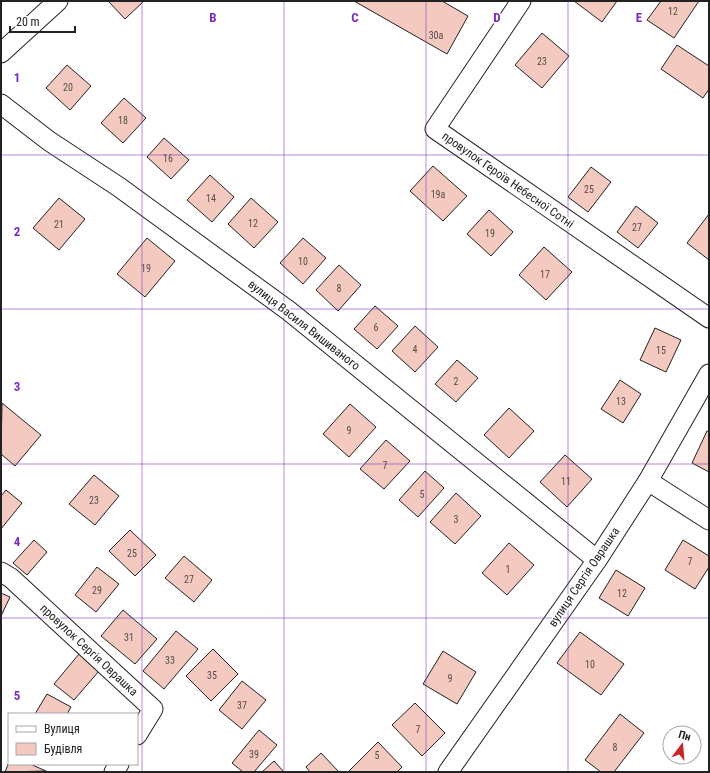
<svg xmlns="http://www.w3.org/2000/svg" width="710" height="773" viewBox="0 0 710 773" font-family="'Roboto Condensed',sans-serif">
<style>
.building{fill:#f3c9c0;stroke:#222}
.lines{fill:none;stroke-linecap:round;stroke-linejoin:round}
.street-casing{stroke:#222;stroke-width:21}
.street{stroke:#fff;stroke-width:19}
.grid{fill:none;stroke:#7b2cbf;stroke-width:1;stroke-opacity:0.55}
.labels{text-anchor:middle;stroke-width:3;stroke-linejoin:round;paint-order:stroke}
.number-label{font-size:10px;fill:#564c4a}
.street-label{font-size:12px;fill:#222;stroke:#fff}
.grid-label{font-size:13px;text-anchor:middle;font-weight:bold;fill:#7b2cbf;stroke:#fff;stroke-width:3;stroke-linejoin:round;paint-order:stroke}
</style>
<rect width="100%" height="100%" fill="#fff"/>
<!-- building -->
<g class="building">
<polygon points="108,1 144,1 125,19"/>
<polygon points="354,1 442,1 468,16 447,54"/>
<polygon points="574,1 617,1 602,22"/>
<polygon points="661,1 699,1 674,38 647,20"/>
<polygon points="542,33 569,56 542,88 515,65"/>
<polygon points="677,45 709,66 709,89 703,98 661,69"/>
<polygon points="67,65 91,86 70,110 46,88"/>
<polygon points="124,98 146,118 123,143 101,123"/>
<polygon points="164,138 189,160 171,179 147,157"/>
<polygon points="433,166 467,196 443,221 410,191"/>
<polygon points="591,167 611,182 588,212 568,197"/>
<polygon points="210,175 234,197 212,222 187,200"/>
<polygon points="59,198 85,219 59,250 33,228"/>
<polygon points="251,198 278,222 254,248 228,224"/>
<polygon points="636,206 658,223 638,248 617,232"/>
<polygon points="489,210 513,232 491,256 467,234"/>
<polygon points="709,214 709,260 687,243"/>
<polygon points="147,238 175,261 145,297 117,274"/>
<polygon points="303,238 326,258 303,284 280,263"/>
<polygon points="544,247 572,272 546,300 519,275"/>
<polygon points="339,265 361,285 338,311 316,290"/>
<polygon points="375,306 398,326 377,349 354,329"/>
<polygon points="415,326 438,347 415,372 392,351"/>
<polygon points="655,328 681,340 666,372 640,360"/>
<polygon points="457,360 478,378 456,402 435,384"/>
<polygon points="620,380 641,394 623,423 601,409"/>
<polygon points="2,403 41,435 15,466 1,454"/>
<polygon points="350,404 376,427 349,457 323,434"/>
<polygon points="509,408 534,431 509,458 484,435"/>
<polygon points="707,431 709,432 709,472 692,463"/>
<polygon points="386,440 410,461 384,489 360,469"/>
<polygon points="565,455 592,479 567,507 540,482"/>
<polygon points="425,471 444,488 418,517 399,500"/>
<polygon points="94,475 119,496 95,525 69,504"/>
<polygon points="6,490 22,503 1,529 1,496"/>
<polygon points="456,493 481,516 455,544 430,522"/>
<polygon points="130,530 156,555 135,576 109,551"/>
<polygon points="34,540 47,552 27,575 13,563"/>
<polygon points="683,540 709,556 709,567 695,589 665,570"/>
<polygon points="509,543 534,565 507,595 482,573"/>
<polygon points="184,556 212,580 194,602 165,578"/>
<polygon points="97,567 119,584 96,612 75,595"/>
<polygon points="616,570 645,588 628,616 599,598"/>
<polygon points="1,593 10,597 1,616"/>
<polygon points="123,610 157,639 135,664 101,636"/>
<polygon points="176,631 198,649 164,689 143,671"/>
<polygon points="580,632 624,664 601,695 557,663"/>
<polygon points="213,649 238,674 211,701 186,676"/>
<polygon points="443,651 476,672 457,704 423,684"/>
<polygon points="79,654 99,671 74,700 54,684"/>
<polygon points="242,681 266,700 242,729 219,710"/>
<polygon points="47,694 71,707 67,714 35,714"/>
<polygon points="415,703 445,733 422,756 392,725"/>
<polygon points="620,714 644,733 614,772 601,772 585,760"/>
<polygon points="259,730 277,745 254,772 243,772 232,763"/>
<polygon points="378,742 402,767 397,772 350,772 349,771"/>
<polygon points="321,753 339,772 310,772 306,767"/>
<polygon points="274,761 284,772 262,772"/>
<polygon points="9,762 9,764 30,764 46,771 5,772"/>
</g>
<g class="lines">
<!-- street casing -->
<g class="street-casing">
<g id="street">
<polyline points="521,1 435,129 709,318"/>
<polyline points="1,53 58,1"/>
<polyline points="1,104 49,141 119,187 289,311 597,560"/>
<polyline points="648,481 709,520"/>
<polyline points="1,572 11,578 153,709 137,735"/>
<polyline points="114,772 119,764"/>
<polyline points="448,772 597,560 648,481 709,374"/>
</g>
</g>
<!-- street -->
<use href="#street" class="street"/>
</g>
<!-- grid -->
<path class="grid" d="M142,1V772M284,1V772M426,1V772M568,1V772M1,155H709M1,309H709M1,464H709M1,618H709"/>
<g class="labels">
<!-- number labels -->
<g class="number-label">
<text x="673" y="15">12</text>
<text x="436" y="39">30а</text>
<text x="542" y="65">23</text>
<text x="68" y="91">20</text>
<text x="123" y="124">18</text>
<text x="168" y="162">16</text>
<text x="589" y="193">25</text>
<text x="438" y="198">19а</text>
<text x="211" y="202">14</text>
<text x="253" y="227">12</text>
<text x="59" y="228">21</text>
<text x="637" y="231">27</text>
<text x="490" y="237">19</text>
<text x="303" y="265">10</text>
<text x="146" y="272">19</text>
<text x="545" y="278">17</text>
<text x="339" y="292">8</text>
<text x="376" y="331">6</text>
<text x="415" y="353">4</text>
<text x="661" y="354">15</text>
<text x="456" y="385">2</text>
<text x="621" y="405">13</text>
<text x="349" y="434">9</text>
<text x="385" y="469">7</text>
<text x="566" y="485">11</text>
<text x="422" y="498">5</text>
<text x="94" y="504">23</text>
<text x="456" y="523">3</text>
<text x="132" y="557">25</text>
<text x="690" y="565">7</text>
<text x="508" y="573">1</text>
<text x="189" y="583">27</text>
<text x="97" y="594">29</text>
<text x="622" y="597">12</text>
<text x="129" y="641">31</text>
<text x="170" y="664">33</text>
<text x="590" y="668">10</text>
<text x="212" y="679">35</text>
<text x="450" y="682">9</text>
<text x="242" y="709">37</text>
<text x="418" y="733">7</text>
<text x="615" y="751">8</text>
<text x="254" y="758">39</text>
<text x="377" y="759">5</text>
</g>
<!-- street labels -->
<g class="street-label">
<text transform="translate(508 180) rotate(35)" y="4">провулок Героїв Небесної Сотні</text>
<text transform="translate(304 325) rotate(38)" y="4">вулиця Василя Вишиваного</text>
<text transform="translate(584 577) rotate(-56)" y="4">вулиця Сергія Оврашка</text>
<text transform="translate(89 650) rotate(43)" y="4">провулок Сергія Оврашка</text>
</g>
</g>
<g class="grid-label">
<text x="213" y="22">B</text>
<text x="355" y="22">C</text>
<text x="497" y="22">D</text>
<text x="639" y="22">E</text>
<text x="17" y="82">1</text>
<text x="17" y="236">2</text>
<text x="17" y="391">3</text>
<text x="17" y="546">4</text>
<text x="17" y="700">5</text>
</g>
<!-- border -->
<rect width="710" height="773" fill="none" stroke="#222222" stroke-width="4"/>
<!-- legend -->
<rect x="8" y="713" width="130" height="52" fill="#ffffff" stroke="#a7a7a7"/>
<rect x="16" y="726" width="20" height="6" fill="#ffffff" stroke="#a7a7a7"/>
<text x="44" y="733" font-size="12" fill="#222222">Вулиця</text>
<rect x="16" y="743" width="20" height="12" fill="#f3c9c0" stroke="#a7a7a7"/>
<text x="44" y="753" font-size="12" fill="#222222">Будівля</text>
<!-- north arrow -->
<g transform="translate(682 745) rotate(16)"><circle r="19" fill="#ffffff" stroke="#a7a7a7"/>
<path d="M0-3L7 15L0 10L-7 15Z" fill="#c62828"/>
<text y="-6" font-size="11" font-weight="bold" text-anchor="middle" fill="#222222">Пн</text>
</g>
<!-- scale -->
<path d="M10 26v6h65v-6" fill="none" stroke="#222222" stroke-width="2"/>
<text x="16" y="26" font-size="12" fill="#222222" stroke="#ffffff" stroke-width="3" paint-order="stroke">20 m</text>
</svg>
